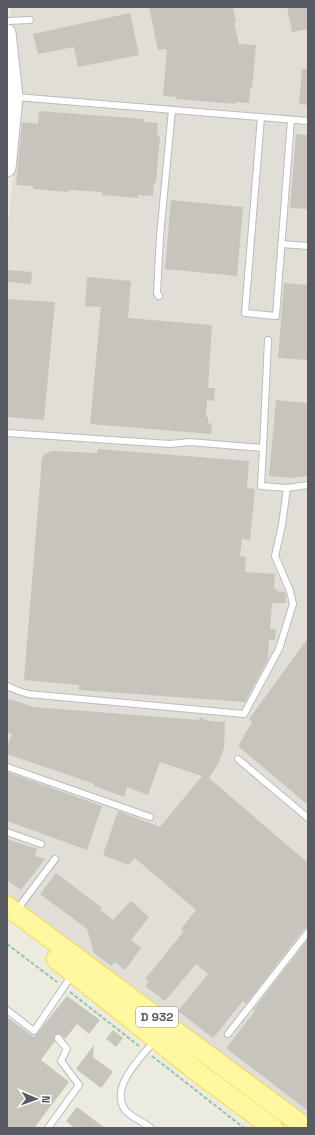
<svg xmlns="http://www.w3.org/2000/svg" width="315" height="1135" viewBox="0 0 315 1135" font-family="'Space Grotesk',sans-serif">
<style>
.industrial{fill:#e0ded7}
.building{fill:#c7c4bc}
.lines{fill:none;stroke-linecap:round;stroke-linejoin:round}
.lane-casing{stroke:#babcc2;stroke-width:8}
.secondary-casing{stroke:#babdc4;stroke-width:19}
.primary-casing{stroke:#f9d74c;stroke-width:21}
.path{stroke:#92c7a6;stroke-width:2;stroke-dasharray:4 2;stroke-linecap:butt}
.lane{stroke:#fff;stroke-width:6}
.secondary{stroke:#fff;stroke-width:17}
.primary{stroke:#fff8a1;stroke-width:19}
.labels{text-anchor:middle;stroke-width:3;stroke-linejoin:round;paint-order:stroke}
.shield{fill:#fff;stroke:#8a8c90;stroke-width:1}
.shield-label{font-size:12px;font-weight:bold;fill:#585b61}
</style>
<rect width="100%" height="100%" fill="#ecebdf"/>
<!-- industrial -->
<polygon class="industrial" points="10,7 308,7 308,1118 215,1059 7,900 7,235 21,98"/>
<!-- building -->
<g class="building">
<polygon points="149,7 233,7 236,22 234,23 239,44 256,45 252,88 250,88 249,103 236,102 236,104 176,99 176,97 163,96 167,49 158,50"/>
<polygon points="287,7 308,7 308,29 292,32"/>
<polygon points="130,13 139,55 78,67 74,47 38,54 33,34"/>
<polygon points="302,69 308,69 308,105 299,104"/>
<polygon points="39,111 144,119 144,122 158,123 157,136 160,136 156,183 154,183 153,196 138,195 138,198 102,195 102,192 69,190 68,192 33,189 33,186 16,185 22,122 38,124"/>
<polygon points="296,134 308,135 308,209 290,208"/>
<polygon points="171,200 243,207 237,276 165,269"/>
<polygon points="8,270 32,272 31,284 8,282"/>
<polygon points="87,277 131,281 128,318 212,325 208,388 215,388 214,401 207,400 206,417 208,417 208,423 212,424 211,434 90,424 101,307 85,306"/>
<polygon points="284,283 308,285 308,360 278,358"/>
<polygon points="7,299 55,302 44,420 7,417"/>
<polygon points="276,400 308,403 307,476 293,478 269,476"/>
<polygon points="98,449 249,461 247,488 255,489 250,540 242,539 240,556 246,557 245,572 275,574 274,589 277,589 277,591 285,592 286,596 286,603 272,603 270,629 276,629 275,640 269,640 268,659 245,702 79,690 79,685 24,680 42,458 45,454 52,451 97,453"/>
<polygon points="308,638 308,805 238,746 252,722 249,719"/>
<polygon points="7,698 34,707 199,720 200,717 208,721 225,722 224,748 218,764 209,778 308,863 308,928 304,929 246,1004 243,1001 213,1038 178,1011 208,974 196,964 165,1001 145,986 149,982 145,979 184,931 181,929 196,910 135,858 128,865 103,855 118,811 160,827 202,776 160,762 148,795 127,787 124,797 94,786 94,784 7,754 7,747 12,734 7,732"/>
<polygon points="7,772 102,806 87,850 7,821"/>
<polygon points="7,839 37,849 35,856 45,859 21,890 7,880"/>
<polygon points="56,873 102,908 100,910 113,920 131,901 149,917 131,940 141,948 125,970 115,962 111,966 94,953 87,929 40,894"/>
<polygon points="308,939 308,1111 226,1048 255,1011 253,1010"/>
<polygon points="67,996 100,1020 89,1034 77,1024 65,1039 60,1034 55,1035 54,1038 55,1041 41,1060 69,1082 34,1128 7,1128 7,1017 34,1037"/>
<polygon points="113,1030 123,1038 116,1047 106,1039"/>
<polygon points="94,1045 93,1057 113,1072 101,1088 76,1069"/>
<polygon points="77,1107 105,1128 75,1128 66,1121"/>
</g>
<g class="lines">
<!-- lane casing -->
<g class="lane-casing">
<g id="lane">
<polyline points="7,21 30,20"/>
<polyline points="16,97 308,121"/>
<polyline points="261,117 245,313 276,316 291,120"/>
<polyline points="281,244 308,246"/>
<polyline points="159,296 157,293 160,236 172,110"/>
<polyline points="7,433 170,444 189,442 263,448 268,340"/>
<polyline points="287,488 308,485"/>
<polyline points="7,686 16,690 28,694 244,714 279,649 293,604 290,591 275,556 282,525 287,488 261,486 263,448"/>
<polyline points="238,759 308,818"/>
<polyline points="7,767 150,817"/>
<polyline points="7,832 41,844"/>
<polyline points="16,911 55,859"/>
<polyline points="7,1010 34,1031 72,975"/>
<polyline points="228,1034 308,932"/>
<polyline points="48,1128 79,1085 61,1061 67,1049 58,1038"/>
<path d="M151,1128C144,1123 130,1116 125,1110C109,1086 142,1057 155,1040"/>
</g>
</g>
<!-- secondary casing -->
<g class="secondary-casing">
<polyline id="secondary" points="7,33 14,97 7,168"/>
</g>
<!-- primary casing -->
<g class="primary-casing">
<g id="primary">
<polyline points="7,906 306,1128"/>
<polyline points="56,959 196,1071 273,1128"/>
</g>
</g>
<!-- path -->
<g class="path">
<polyline points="7,944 57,982"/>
<polyline points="70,992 139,1046"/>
<polyline points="152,1056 244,1128"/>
</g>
<!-- lane -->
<use href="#lane" class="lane"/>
<!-- secondary -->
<use href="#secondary" class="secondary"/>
<!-- primary -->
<use href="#primary" class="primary"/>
</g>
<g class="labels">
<!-- shield labels -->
<rect class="shield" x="136" y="1007" width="42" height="20" rx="3"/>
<g class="shield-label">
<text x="157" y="1021">D 932</text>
</g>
</g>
<!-- border -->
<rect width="315" height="1135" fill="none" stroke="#585b61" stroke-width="16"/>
<!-- north arrow -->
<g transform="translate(36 1099) rotate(92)" stroke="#ffffff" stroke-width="3" paint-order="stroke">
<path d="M0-3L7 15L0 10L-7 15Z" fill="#585b61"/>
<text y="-6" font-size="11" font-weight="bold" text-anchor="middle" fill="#585b61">N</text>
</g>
</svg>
